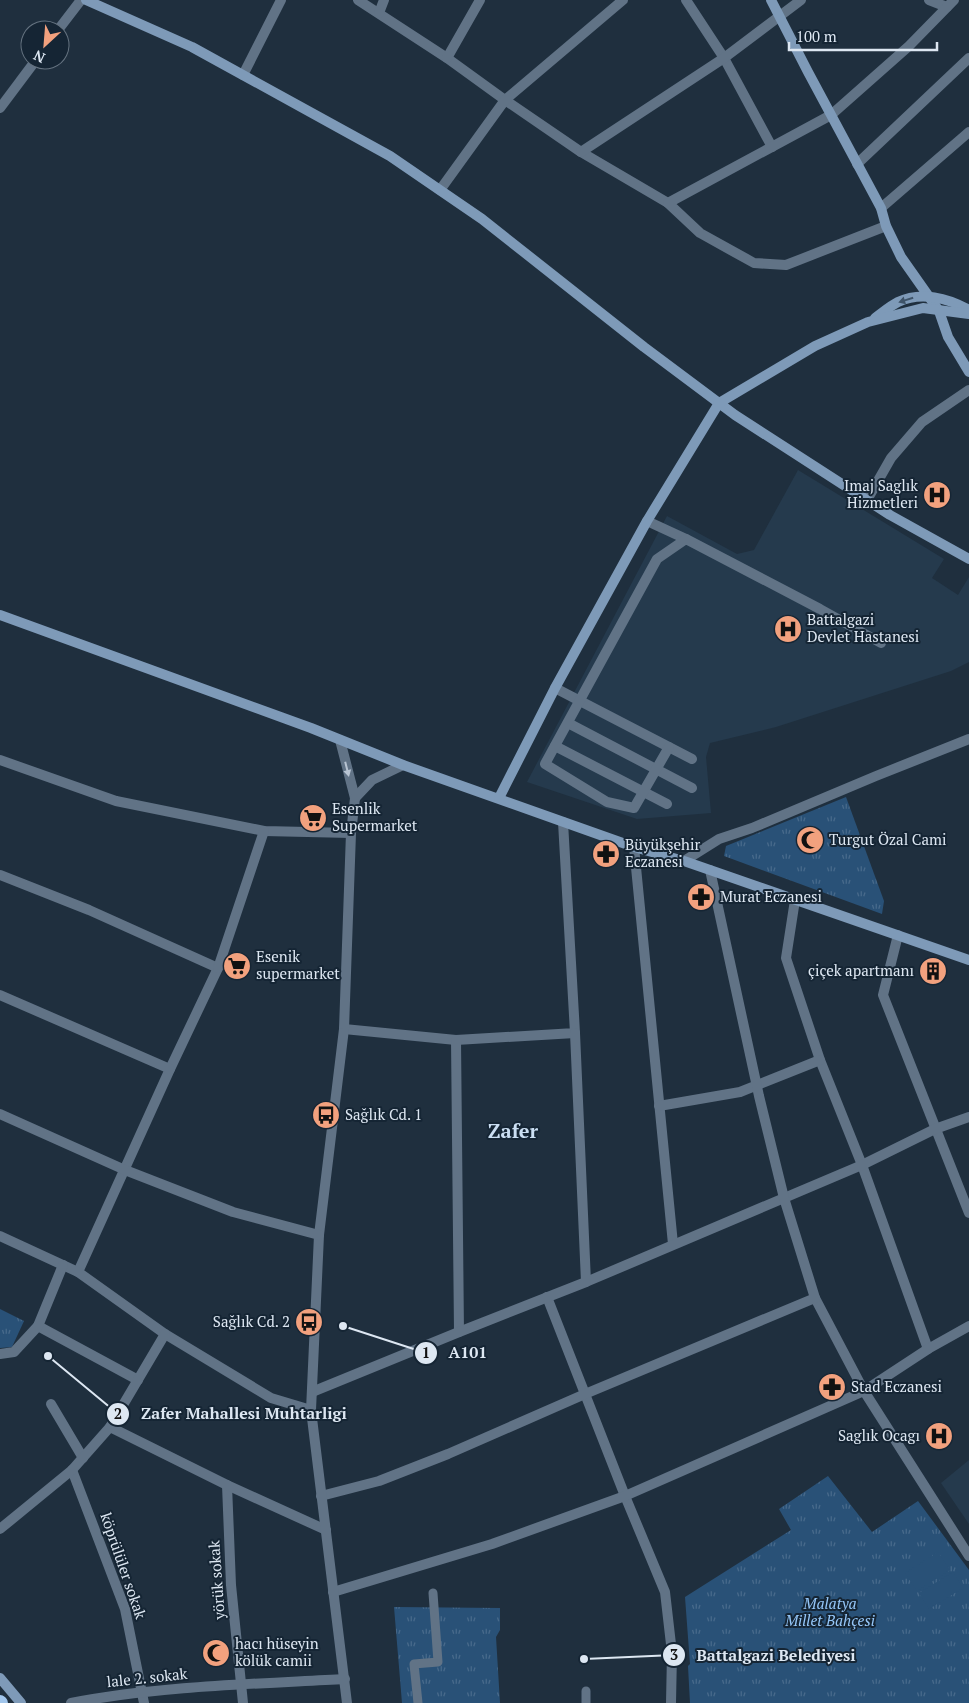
<svg xmlns="http://www.w3.org/2000/svg" width="969" height="1703" viewBox="0 0 969 1703" font-family="'PT Serif',serif">
<style>
.built{fill:#253a4d}
.grass{fill:url(#grass-tufts)}
.pitch{fill:#295177}
.lines{fill:none;stroke-linecap:round;stroke-linejoin:round}
.pedestrian{stroke:#617386;stroke-width:9}
.minor{stroke:#617386;stroke-width:10}
.tertiary{stroke:#617386;stroke-width:10}
.secondary{stroke:#7e9ab8;stroke-width:10}
.trunk{stroke:#a1c6ec;stroke-width:14}
.oneway{fill:#3f5469}
.oneway2{fill:#b8c4d2}
.labels{text-anchor:middle;stroke-width:4;stroke-linejoin:round;paint-order:stroke}
.poi-label{font-size:15px;fill:#dde7f2;stroke:#152534;text-anchor:start}
.street-label{font-size:15px;fill:#dde7f2;stroke:#152534}
.park-label{font-size:15px;font-style:italic;fill:#95c7f9;stroke:#152534}
.district-label{font-size:20px;font-weight:bold;fill:#cadef2;stroke:#152534}
.leader{fill:none;stroke:#dde7f2;stroke-width:2}
.callout-dot{fill:#dde7f2;stroke:#152534;stroke-width:2}
.mark-label{font-size:15px;text-anchor:middle;font-weight:bold;fill:#111}
.callout-label{font-size:16px;text-anchor:middle;font-weight:bold;fill:#dde7f2;stroke:#152534;stroke-width:4;stroke-linejoin:round;paint-order:stroke}
</style>
<defs>
<pattern id="grass-tufts" width="24" height="20" patternUnits="userSpaceOnUse" patternTransform="scale(1.25)"><rect width="24" height="20" fill="#295177"/><path d="M3 7l-1-3M5 7V3M7 7l1-3M15 17l-1-3M17 17v-4M19 17l1-3" fill="none" stroke="#486a8b"/></pattern>
</defs>
<rect width="100%" height="100%" fill="#1f2f3e"/>
<!-- built -->
<g class="built">
<polygon points="798,470 944,559 932,578 958,595 969,577 969,662 951,671 776,727 710,743 706,757 711,813 637,819 527,782 667,516 737,554 754,550"/>
<polygon points="969,1460 969,1524 941,1483"/>
</g>
<!-- grass -->
<g class="grass">
<polygon points="846,797 884,901 882,914 724,856 726,846"/>
<polygon points="0,1309 24,1321 12,1347 0,1348"/>
<polygon points="828,1476 872,1532 918,1501 969,1570 969,1703 690,1703 688,1666 690,1664 685,1597 791,1530 779,1509"/>
<polygon points="394,1607 500,1608 500,1630 496,1637 500,1703 402,1703"/>
</g>
<!-- pitch -->
<g class="pitch">
<polygon points="938,1552 950,1570 917,1591 905,1573"/>
<polygon points="953,1572 963,1588 929,1609 919,1593"/>
</g>
<g class="lines">
<!-- pedestrian -->
<g class="pedestrian">
<polyline points="586,1691 586,1703"/>
<polyline points="418,1703 414,1664 438,1662 433,1593"/>
</g>
<!-- minor -->
<g class="minor">
<polyline points="358,0 447,58 505,100 581,152 668,203"/>
<polyline points="686,0 724,58 772,147"/>
<polyline points="929,0 947,7"/>
<polyline points="379,13 384,0"/>
<polyline points="58,30 81,0"/>
<polyline points="447,58 480,0"/>
<polyline points="243,75 281,0"/>
<polyline points="0,108 36,60"/>
<polyline points="581,152 724,58 801,0"/>
<polyline points="440,190 505,100 623,0"/>
<polyline points="881,208 969,132"/>
<polyline points="886,226 786,265 754,263 700,233 668,203 831,115 909,46 954,0"/>
<polyline points="867,500 891,458 922,422 969,390"/>
<polyline points="647,521 686,539"/>
<polyline points="555,688 692,759"/>
<polyline points="568,723 692,788"/>
<polyline points="555,746 667,804"/>
<polyline points="669,747 634,808 607,802 545,764 657,559 686,539 820,609 881,643"/>
<polyline points="0,760 116,801 264,831 351,833"/>
<polyline points="634,847 673,1244"/>
<polyline points="684,861 719,839 752,828 876,776 969,739"/>
<polyline points="0,875 89,910 218,968 170,1069 78,1272"/>
<polyline points="795,900 786,958 820,1060 862,1165 928,1349"/>
<polyline points="898,935 883,995 969,1213"/>
<polyline points="218,968 264,831"/>
<polyline points="0,995 170,1069"/>
<polyline points="344,1029 456,1040 575,1033 563,822"/>
<polyline points="456,1040 459,1332"/>
<polyline points="659,1106 740,1092 820,1060"/>
<polyline points="0,1236 78,1272 165,1334 271,1398 311,1410"/>
<polyline points="586,1282 862,1165 935,1129 969,1117"/>
<polyline points="547,1297 625,1496 665,1592 672,1653 671,1703"/>
<polyline points="815,1298 864,1391 969,1556"/>
<polyline points="38,1326 138,1380"/>
<polyline points="0,1354 14,1352 38,1326 63,1265"/>
<polyline points="312,1392 459,1332 586,1282 575,1033"/>
<polyline points="51,1404 83,1458"/>
<polyline points="110,1427 165,1334"/>
<polyline points="72,1470 125,1609 144,1703"/>
<polyline points="227,1485 231,1585 243,1703"/>
<polyline points="321,1496 379,1481 448,1454 585,1394 815,1298 784,1198 759,1096 710,870"/>
<polyline points="0,1529 72,1470 110,1427 227,1485 326,1530"/>
<polyline points="333,1592 492,1544 625,1496 864,1391 928,1349 969,1326"/>
<path d="M71,1703C160,1686 255,1684 345,1679"/>
</g>
<!-- tertiary -->
<g class="tertiary">
<polyline points="857,164 969,58"/>
<polyline points="340,740 355,798 351,833 344,1029 319,1235 311,1410 347,1703"/>
<polyline points="355,798 372,780 403,765"/>
<polyline points="0,1114 125,1170 233,1212 319,1235"/>
</g>
<!-- secondary -->
<g class="secondary">
<polyline points="86,0 192,47 390,156 482,219 644,347 735,415 890,515 969,559"/>
<polyline points="771,0 808,72 881,208 886,226 901,257 939,311 948,337 969,372"/>
<path d="M875,318C882,313 890,306 898,302C921,291 948,298 969,310"/>
<polyline points="0,615 311,728 403,765 634,847 684,861 969,960"/>
<polyline points="499,798 555,688 647,521 719,403 815,346 868,322 923,308 969,314"/>
<polyline points="0,1678 21,1703"/>
</g>
<!-- trunk -->
<polyline class="trunk" points="0,1702 1,1703"/>
</g>
<!-- one-way arrows -->
<defs><path id="oneway-solid" d="M-6-.8H1V-3.2L6.5 0L1 3.2V.8H-6Z" transform="scale(1.25)"/></defs>
<use class="oneway" href="#oneway-solid" transform="translate(906 300) rotate(163)"/>
<use class="oneway2" href="#oneway-solid" transform="translate(347 769) rotate(76)"/>
<!-- icons -->
<defs>
<g id="hospital-disc" transform="scale(1.4375)"><circle r="9.5" fill="#f2a17e" stroke="#152534"/><path d="M-5-5h3v3.5h4V-5h3V5h-3V1.5h-4V5h-3Z" fill="#111"/></g>
<g id="supermarket-disc" transform="scale(1.4375)"><circle r="9.5" fill="#f2a17e" stroke="#152534"/><path d="M-6-5.5h2.5l.6 2H6L4.5 2H-2.5L-4.4-4H-6ZM-1.5 3.2a1.3 1.3 0 1 0 .1 0ZM3 3.2a1.3 1.3 0 1 0 .1 0Z" fill="#111"/></g>
<g id="mosque-disc" transform="scale(1.4375)"><circle r="9.5" fill="#f2a17e" stroke="#152534"/><path d="M3.5-4.9A6 6 0 1 0 3.5 4.9A5 5 0 1 1 3.5-4.9Z" fill="#111"/></g>
<g id="pharmacy-disc" transform="scale(1.4375)"><circle r="9.5" fill="#f2a17e" stroke="#152534"/><path d="M-2-6h4v4h4v4h-4v4h-4v-4h-4v-4h4Z" fill="#111"/></g>
<g id="building-disc" transform="scale(1.4375)"><circle r="9.5" fill="#f2a17e" stroke="#152534"/><path d="M-4-6H4V6H1V3H-1V6H-4ZM-2.5-4.3h1.7v1.8h-1.7ZM.8-4.3h1.7v1.8H.8ZM-2.5-1h1.7V.8h-1.7ZM.8-1h1.7V.8H.8Z" fill="#111"/></g>
<g id="bus-disc" transform="scale(1.4375)"><circle r="9.5" fill="#f2a17e" stroke="#152534"/><path d="M-5-6H5V4H4V6H2V4H-2V6H-4V4H-5ZM-3.5-4V0h7V-4ZM-3.5 1.2v1.5H-2V1.2ZM2 1.2v1.5H3.5V1.2Z" fill="#111"/></g>
</defs>
<g fill-rule="evenodd">
<use href="#hospital-disc" x="937" y="495"/>
<use href="#hospital-disc" x="788" y="629"/>
<use href="#supermarket-disc" x="313" y="818"/>
<use href="#mosque-disc" x="810" y="840"/>
<use href="#pharmacy-disc" x="606" y="854"/>
<use href="#pharmacy-disc" x="701" y="897"/>
<use href="#supermarket-disc" x="237" y="966"/>
<use href="#building-disc" x="933" y="971"/>
<use href="#bus-disc" x="326" y="1115"/>
<use href="#bus-disc" x="309" y="1322"/>
<use href="#pharmacy-disc" x="832" y="1387"/>
<use href="#hospital-disc" x="939" y="1436"/>
<use href="#mosque-disc" x="216" y="1653"/>
</g>
<g class="labels">
<!-- poi labels -->
<g class="poi-label">
<text x="918" y="491" text-anchor="end">Imaj Saglık<tspan x="918" dy="17">Hizmetleri</tspan></text>
<text x="807" y="625">Battalgazi<tspan x="807" dy="17">Devlet Hastanesi</tspan></text>
<text x="332" y="814">Esenlik<tspan x="332" dy="17">Supermarket</tspan></text>
<text x="829" y="845">Turgut Özal Cami</text>
<text x="625" y="850">Büyükşehir<tspan x="625" dy="17">Eczanesi</tspan></text>
<text x="720" y="902">Murat Eczanesi</text>
<text x="256" y="962">Esenik<tspan x="256" dy="17">supermarket</tspan></text>
<text x="914" y="976" text-anchor="end">çiçek apartmanı</text>
<text x="345" y="1120">Sağlık Cd. 1</text>
<text x="290" y="1327" text-anchor="end">Sağlık Cd. 2</text>
<text x="851" y="1392">Stad Eczanesi</text>
<text x="920" y="1441" text-anchor="end">Saglık Ocagı</text>
<text x="235" y="1649">hacı hüseyin<tspan x="235" dy="17">kölük camii</tspan></text>
</g>
<!-- street labels -->
<g class="street-label">
<text transform="translate(123 1566) rotate(71)" y="5">köprülüler sokak</text>
<text transform="translate(217 1580) rotate(-94)" y="5">yörük sokak</text>
<text transform="translate(147 1678) rotate(-6)" y="5">lale 2. sokak</text>
</g>
<!-- park labels -->
<g class="park-label">
<text x="830" y="1609">Malatya<tspan x="830" dy="17">Millet Bahçesi</tspan></text>
</g>
<!-- district labels -->
<g class="district-label">
<text x="513" y="1138">Zafer</text>
</g>
</g>
<!-- callouts -->
<path class="leader" d="M343 1326L426 1353M48 1356L118 1414M584 1659L674 1655"/>
<g class="callout-dot">
<circle cx="343" cy="1326" r="5"/>
<circle cx="48" cy="1356" r="5"/>
<circle cx="584" cy="1659" r="5"/>
<circle cx="426" cy="1353" r="12"/>
<circle cx="118" cy="1414" r="12"/>
<circle cx="674" cy="1655" r="12"/>
</g>
<g class="mark-label">
<text x="426" y="1358">1</text>
<text x="118" y="1419">2</text>
<text x="674" y="1660">3</text>
</g>
<g class="callout-label">
<text x="468" y="1358">A101</text>
<text x="244" y="1419">Zafer Mahallesi Muhtarligi</text>
<text x="776" y="1661">Battalgazi Belediyesi</text>
</g>
<!-- north arrow -->
<g transform="translate(45 45) rotate(206)"><circle r="24" fill="#152534" stroke="#657380"/>
<path d="M0-4L9 19L0 12L-9 19Z" fill="#f2a17e"/>
<text y="-8" font-size="14" font-weight="bold" text-anchor="middle" fill="#dde7f2">N</text>
</g>
<!-- scale -->
<path d="M789 42v8h148v-8" fill="none" stroke="#dde7f2" stroke-width="2.5"/>
<text x="796" y="42" font-size="15" fill="#dde7f2" stroke="#152534" stroke-width="4" paint-order="stroke">100 m</text>
</svg>
